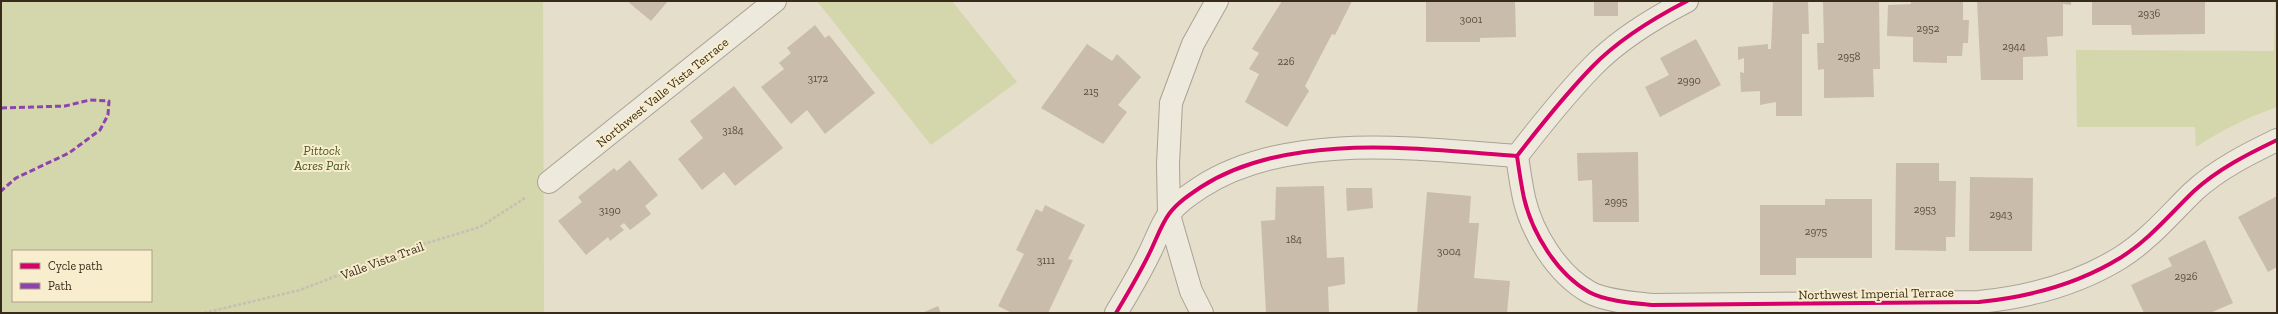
<svg xmlns="http://www.w3.org/2000/svg" width="2278" height="314" viewBox="0 0 2278 314" font-family="'Zilla Slab',serif">
<style>
.green{fill:#d4d6ab;fill-rule:evenodd}
.building{fill:#cabcaa}
.lines{fill:none;stroke-linecap:round;stroke-linejoin:round}
.minor-casing{stroke:#aaa294;stroke-width:24}
.path{stroke:#c6bfb3;stroke-width:2.5;stroke-dasharray:3 2;stroke-linecap:butt}
.minor{stroke:#ede9dd;stroke-width:22}
.quiet{stroke:#8e44ad;stroke-width:3;stroke-dasharray:6 3;stroke-linecap:butt}
.cycleway-casing{stroke:#f8eece;stroke-width:6}
.cycleway{stroke:#d6006c;stroke-width:4}
.labels{text-anchor:middle;stroke-width:4;stroke-linejoin:round;paint-order:stroke}
.number-label{font-size:11px;fill:#5d4f3f}
.street-label{font-size:13px;fill:#392b1b;stroke:#f8eece}
.park-label{font-size:13px;font-style:italic;fill:#475720;stroke:#f8eece}
</style>
<rect width="100%" height="100%" fill="#e5deca"/>
<!-- green -->
<g class="green">
<path d="M1,1H543L544,313H1ZM13,251H151V301H13Z"/>
<polygon points="817,1 952,1 1017,82 931,145"/>
<path d="M2275,1H2277V107C2248,117 2222,130 2196,147L2195,127H2077L2076,50L2274,51Z"/>
</g>
<!-- building -->
<g class="building">
<polygon points="627,1 668,1 651,21"/>
<polygon points="1282,1 1352,1 1335,35 1332,34 1305,86 1309,91 1287,127 1245,102 1259,74 1249,69 1259,53 1252,49"/>
<polygon points="1426,1 1515,1 1516,37 1480,38 1480,42 1426,42"/>
<rect x="1594" y="1" width="24" height="15"/>
<polygon points="1773,1 1808,1 1809,34 1802,34 1802,116 1776,116 1776,102 1760,105 1760,91 1741,92 1740,72 1744,73 1744,58 1738,60 1738,47 1768,44 1768,49 1771,49"/>
<polygon points="1823,1 1879,1 1880,69 1873,69 1874,97 1824,98 1824,69 1818,70 1817,43 1824,43"/>
<polygon points="1911,1 1963,1 1963,20 1969,20 1968,43 1963,43 1962,56 1947,56 1947,63 1913,62 1913,37 1887,36 1888,5 1911,4"/>
<polygon points="1977,1 2071,1 2071,5 2063,4 2063,36 2047,37 2048,56 2023,57 2023,80 1981,80"/>
<polygon points="2092,1 2205,1 2205,34 2132,35 2131,25 2092,25"/>
<polygon points="815,25 825,38 829,35 875,93 825,134 807,110 791,124 761,87 784,69 779,63 791,53 787,48"/>
<polygon points="1696,39 1721,85 1660,117 1645,87 1669,75 1660,58"/>
<polygon points="1087,44 1112,61 1117,54 1141,77 1118,105 1127,112 1103,144 1041,108"/>
<polygon points="734,86 783,148 735,186 724,172 702,190 678,159 703,138 690,121"/>
<polygon points="1638,152 1639,222 1593,222 1592,180 1578,181 1577,153"/>
<polygon points="630,160 658,195 645,206 651,214 630,230 624,223 620,226 624,230 610,241 608,237 586,255 558,221 582,202 578,197 614,168 617,171"/>
<polygon points="1896,163 1939,163 1939,181 1956,181 1955,237 1946,237 1946,251 1895,250"/>
<polygon points="1970,177 2033,178 2032,251 1969,251"/>
<polygon points="1324,186 1327,258 1344,257 1345,284 1328,287 1329,313 1266,313 1261,221 1275,220 1276,187"/>
<polygon points="1346,188 1372,188 1373,208 1347,211"/>
<polygon points="1427,192 1471,196 1469,223 1479,223 1474,278 1510,281 1507,313 1417,313"/>
<polygon points="2277,196 2277,267 2268,272 2238,217"/>
<polygon points="1825,199 1872,199 1872,258 1796,258 1796,275 1760,275 1760,205 1825,205"/>
<polygon points="1045,205 1085,225 1068,259 1073,260 1048,313 1012,313 998,306 1024,254 1016,250 1036,209 1042,212"/>
<polygon points="2205,240 2233,303 2210,313 2144,313 2131,285 2172,266 2168,258"/>
<polygon points="938,306 941,313 922,313"/>
</g>
<g class="lines">
<!-- minor casing -->
<g class="minor-casing">
<g id="minor">
<path d="M1517,156C1519,170 1521,184 1524,198C1532,233 1557,274 1589,292C1605,301 1634,303 1652,305L1979,302C2029,297 2076,285 2120,258C2149,240 2170,214 2194,191C2218,169 2248,154 2277,140"/>
<polyline points="549,182 775,1"/>
<path d="M1116,313C1128,293 1140,273 1150,252C1156,240 1161,225 1169,214C1177,203 1189,195 1201,187C1288,131 1418,149 1517,156C1541,125 1565,95 1592,67C1618,40 1654,18 1687,1"/>
<polyline points="1202,313 1191,291 1169,215 1168,164 1171,103 1193,44 1217,1"/>
</g>
</g>
<!-- path -->
<polyline class="path" points="204,313 300,290 407,249 480,227 525,198"/>
<!-- minor -->
<use href="#minor" class="minor"/>
<!-- quiet -->
<polyline class="quiet" points="1,108 65,106 90,100 109,101 108,115 100,130 69,153 16,178 1,191"/>
<!-- cycleway casing -->
<g class="cycleway-casing">
<g id="cycleway">
<path d="M1517,156C1519,170 1521,184 1524,198C1532,233 1557,274 1589,292C1605,301 1634,303 1652,305L1979,302C2029,297 2076,285 2120,258C2149,240 2170,214 2194,191C2218,169 2248,154 2277,140"/>
<path d="M1116,313C1128,293 1140,273 1150,252C1156,240 1161,225 1169,214C1177,203 1189,195 1201,187C1288,131 1418,149 1517,156C1541,125 1565,95 1592,67C1618,40 1654,18 1687,1"/>
</g>
</g>
<!-- cycleway -->
<use href="#cycleway" class="cycleway"/>
</g>
<g class="labels">
<!-- number labels -->
<g class="number-label">
<text x="2149" y="17">2936</text>
<text x="1471" y="23">3001</text>
<text x="1928" y="32">2952</text>
<text x="2014" y="50">2944</text>
<text x="1849" y="60">2958</text>
<text x="1286" y="65">226</text>
<text x="818" y="82">3172</text>
<text x="1689" y="84">2990</text>
<text x="1091" y="95">215</text>
<text x="733" y="134">3184</text>
<text x="1616" y="205">2995</text>
<text x="1925" y="213">2953</text>
<text x="610" y="214">3190</text>
<text x="2001" y="218">2943</text>
<text x="1816" y="235">2975</text>
<text x="1294" y="243">184</text>
<text x="1449" y="255">3004</text>
<text x="1046" y="264">3111</text>
<text x="2186" y="280">2926</text>
</g>
<!-- street labels -->
<g class="street-label">
<text transform="translate(662 92) rotate(-39)" y="5">Northwest Valle Vista Terrace</text>
<text transform="translate(382 260) rotate(-20)" y="5">Valle Vista Trail</text>
<text transform="translate(1876 293) rotate(-1)" y="5">Northwest Imperial Terrace</text>
</g>
<!-- park labels -->
<g class="park-label">
<text x="322" y="155">Pittock<tspan x="322" dy="15">Acres Park</tspan></text>
</g>
</g>
<!-- border -->
<rect width="2278" height="314" fill="none" stroke="#392b1b" stroke-width="4"/>
<!-- legend -->
<rect x="12" y="250" width="140" height="52" fill="#f8eece" stroke="#aca086"/>
<rect x="20" y="263" width="20" height="6" fill="#d6006c" stroke="#aca086"/>
<text x="48" y="270" font-size="12" fill="#392b1b">Cycle path</text>
<rect x="20" y="283" width="20" height="6" fill="#8e44ad" stroke="#aca086"/>
<text x="48" y="290" font-size="12" fill="#392b1b">Path</text>
</svg>
